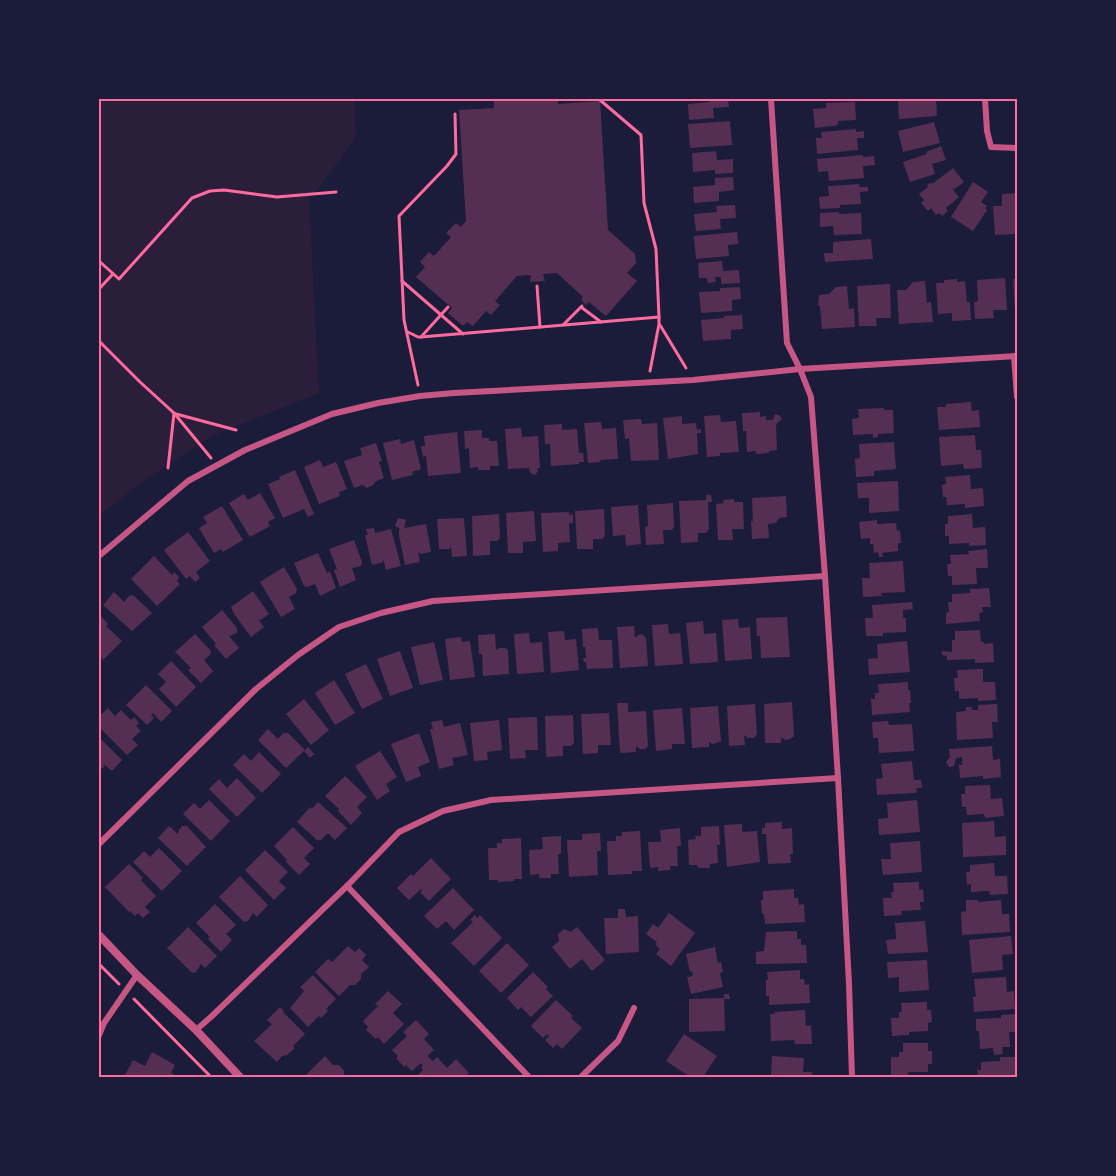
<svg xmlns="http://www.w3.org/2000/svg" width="1116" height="1176" viewBox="0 0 1116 1176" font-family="'Alegreya Sans',sans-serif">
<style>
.green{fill:#2a1e3b}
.building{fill:#542f53}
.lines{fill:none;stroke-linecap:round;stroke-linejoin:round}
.path{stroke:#ff6b9d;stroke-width:3}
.minor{stroke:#c65784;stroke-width:6}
.tertiary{stroke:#c65784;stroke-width:8}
.neatline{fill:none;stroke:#ff6b9d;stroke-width:2}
</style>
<rect width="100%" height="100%" fill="#1b1b3a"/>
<!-- green -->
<polygon class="green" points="99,99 354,99 356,137 319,188 309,198 319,393 212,436 145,480 99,516"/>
<!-- building -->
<g class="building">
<polygon points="494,99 558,99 558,104 600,101 608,230 635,254 636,263 627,273 637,281 606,316 589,302 586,305 581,300 583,297 557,273 543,274 545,281 530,282 531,275 517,276 495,301 500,305 491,315 486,311 473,326 467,322 463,326 448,313 452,308 416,277 425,267 420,262 429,252 434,256 451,237 446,233 456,223 461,227 466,221 459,110 494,108"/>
<polygon points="710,99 728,99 729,107 713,108 714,118 689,120 688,104 710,102"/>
<polygon points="898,99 936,99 937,116 899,119"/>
<polygon points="855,102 856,120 838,121 838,125 833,126 815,128 813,109 826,108 826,103"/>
<polygon points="730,121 732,145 690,148 688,124"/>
<polygon points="934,122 940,143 903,152 898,131"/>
<polygon points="856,129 856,132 864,131 864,138 857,138 858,150 817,154 816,138 822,138 821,132"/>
<polygon points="941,146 946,160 932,164 935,174 910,182 903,162 927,154 926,152"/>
<polygon points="716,151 717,160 733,159 733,173 715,174 715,170 693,172 692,153"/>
<polygon points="863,155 863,157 874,156 875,165 863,166 864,178 829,181 828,171 818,172 817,159"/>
<polygon points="953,168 964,182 953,190 959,197 946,208 948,211 942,216 939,213 936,215 931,208 928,211 921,203 924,200 919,194 928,187 927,186 931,182 932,184"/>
<polygon points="733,177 734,190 719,192 719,201 694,203 693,187 715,185 715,178"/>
<polygon points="973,182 988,192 981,202 987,206 985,209 987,210 973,231 951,217"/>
<polygon points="859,184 860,187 868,187 868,191 860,192 861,204 840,205 840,208 820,209 819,197 829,196 828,186"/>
<polygon points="1017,193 1017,234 995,235 993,206 1002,206 1002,194"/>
<polygon points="735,205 736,218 720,219 721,229 696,231 694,214 717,212 716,206"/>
<polygon points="839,212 839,214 861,213 862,234 834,235 833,226 820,227 820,213"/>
<polygon points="737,232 738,244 728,245 729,256 696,259 694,236"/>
<polygon points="871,239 873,259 825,262 824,253 833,253 833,242"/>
<polygon points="722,261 723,271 739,270 740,283 721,284 721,277 715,277 716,282 708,283 707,278 699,278 698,263"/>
<polygon points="1005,278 1007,310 993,310 994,318 975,319 974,302 978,301 977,280"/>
<polygon points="1017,278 1017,312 1015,312 1013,279"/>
<polygon points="957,279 957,282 965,281 967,302 970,302 971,320 952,321 952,313 938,314 936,283 944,283 944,280"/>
<polygon points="925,281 927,303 931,302 933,322 899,324 897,290 906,290 913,282"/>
<polygon points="890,284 891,318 876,318 877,326 859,326 857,286"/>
<polygon points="847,286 849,309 854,308 855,327 822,329 820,306 818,306 819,295 829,294 836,287"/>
<polygon points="740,287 741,299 732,300 732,311 701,313 699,292 720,291 720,288"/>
<polygon points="742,315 743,329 731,330 731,339 703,341 701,320 724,318 724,316"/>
<polygon points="971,402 972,411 979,410 980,427 939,430 937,407 946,407 946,404"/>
<polygon points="884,408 884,410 893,410 894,433 878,434 878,437 873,438 873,434 853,435 852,419 859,418 858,409"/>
<polygon points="760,412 760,417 766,416 766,420 773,420 775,414 781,416 780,417 782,419 776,424 777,450 769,451 769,453 756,454 756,451 747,452 746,431 743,431 742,413"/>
<polygon points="720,415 721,422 736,421 739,452 720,453 720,456 707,457 704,416"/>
<polygon points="682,416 682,424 696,423 697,430 701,429 701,433 697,433 698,454 668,459 663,418"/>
<polygon points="641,419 642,424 657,423 659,460 631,461 629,438 625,439 623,420"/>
<polygon points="601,422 602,429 616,428 618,459 600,460 600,462 588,463 584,423"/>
<polygon points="562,424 562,430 577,429 579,453 583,453 584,462 579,462 579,464 551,466 550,444 545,444 544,425"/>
<polygon points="521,428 522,437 538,436 540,468 537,468 538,471 535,475 530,473 529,468 508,469 505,429"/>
<polygon points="482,430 482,438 489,438 489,441 497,441 499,466 490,466 490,470 478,470 478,467 470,468 469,448 465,449 464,431"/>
<polygon points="457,432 461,473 428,476 426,456 423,457 421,446 425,446 424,436"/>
<polygon points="975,435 976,450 981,450 982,468 964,469 963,464 941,466 939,437"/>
<polygon points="400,439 401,444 414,440 421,469 412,472 413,475 392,480 383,443"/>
<polygon points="894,442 896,469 874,471 874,476 856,477 855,459 860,458 859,444"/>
<polygon points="376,443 382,461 379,462 384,478 376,481 373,485 367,488 362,485 354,488 344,461 362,455 360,448"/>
<polygon points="320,460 323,467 336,462 347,489 339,492 340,496 319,504 304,467"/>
<polygon points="295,470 314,514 308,517 304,509 283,518 268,484 280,479 279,477"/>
<polygon points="970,475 971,489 983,488 984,506 965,508 965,504 947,505 946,497 943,497 942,485 946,484 945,477"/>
<polygon points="898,481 899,511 869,513 869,498 858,498 857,483"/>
<polygon points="260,493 275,518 268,522 270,526 250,537 229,503 244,494 248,500"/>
<polygon points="706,495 711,495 712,502 708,502 709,529 706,533 698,533 698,542 681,543 679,501 706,500"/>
<polygon points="786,496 787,517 779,518 776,523 768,524 769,538 752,539 751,521 753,521 752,498"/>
<polygon points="734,499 734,502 743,502 744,529 732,529 733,540 718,540 716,504 724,503 723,500"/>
<polygon points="673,503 674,527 672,530 663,530 664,544 646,545 645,527 648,526 647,505"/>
<polygon points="638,505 641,544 626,546 625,535 613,536 611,507"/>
<polygon points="222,506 243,540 223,552 221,549 214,553 199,528 207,523 203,517"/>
<polygon points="604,509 605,536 602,539 593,539 593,549 577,549 575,511"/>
<polygon points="534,511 536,541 523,542 523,553 508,553 506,513"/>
<polygon points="569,512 569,515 573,514 573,523 569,523 570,542 558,543 558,551 543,552 541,513"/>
<polygon points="499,514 500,538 497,541 490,541 490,555 473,556 472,516"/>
<polygon points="972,514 973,528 985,527 986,545 969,546 969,543 949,544 949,536 945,536 945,524 948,524 948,516"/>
<polygon points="398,518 406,520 404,528 426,524 431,552 420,554 418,551 420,562 405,565 399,535 399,529 401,529 395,526"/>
<polygon points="464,518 467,556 452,557 451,546 450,549 439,549 437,519"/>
<polygon points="877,520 877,524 896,523 897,531 900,530 901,543 898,543 898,551 882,553 883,557 879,557 878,552 874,553 873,544 870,544 870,538 861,539 859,522"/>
<polygon points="374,528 375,533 391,529 401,566 386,570 383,558 383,562 372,565 365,535 368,535 366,529"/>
<polygon points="188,532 210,561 196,572 200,578 195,582 190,576 186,579 164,550"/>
<polygon points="354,540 362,562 361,566 352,568 356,580 340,587 334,570 337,569 329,549"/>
<polygon points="987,549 988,568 976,568 977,584 952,585 952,576 948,576 947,564 951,564 950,555 969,554 968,551"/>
<polygon points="318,553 327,573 330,572 336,588 320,596 315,584 307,587 304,586 294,563"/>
<polygon points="154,556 172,575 174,572 179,577 177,581 180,584 157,606 131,579"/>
<polygon points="903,561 905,592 881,593 882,596 863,597 862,578 870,578 869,563"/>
<polygon points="284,567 297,589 296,593 289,597 295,609 281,617 260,582"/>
<polygon points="989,588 991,607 982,607 983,612 979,613 980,621 946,624 946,613 949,612 948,602 952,602 952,594 970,593 970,589"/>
<polygon points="253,591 269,614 260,620 258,619 264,627 251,637 234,614 231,607"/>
<polygon points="114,592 124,602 130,595 134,596 152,613 132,631 103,605"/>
<polygon points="912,602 913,609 903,610 903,618 906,618 906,632 883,633 883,636 866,636 865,618 873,618 872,605"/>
<polygon points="222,610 237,628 237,633 229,636 239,648 226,659 214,645 216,644 202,627"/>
<polygon points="99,614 108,624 106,626 122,641 103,660 99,655"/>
<polygon points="787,617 790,657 761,658 760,636 757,636 756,618"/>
<polygon points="738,619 739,628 750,627 752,659 725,661 722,620"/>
<polygon points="703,621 704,634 716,633 718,662 690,664 686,623"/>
<polygon points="668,624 669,634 680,633 683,664 655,666 652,625"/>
<polygon points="634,626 635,638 638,635 642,634 646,638 648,666 620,668 617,627"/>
<polygon points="598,628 599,640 612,640 613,668 587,669 586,662 584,662 583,658 586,658 585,647 583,647 582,629"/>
<polygon points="980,630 981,642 984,642 984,644 993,643 994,662 975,663 975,659 947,660 947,656 942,655 942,651 952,652 952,640 955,640 955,631"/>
<polygon points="564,631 565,640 576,639 579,670 551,673 548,632"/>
<polygon points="529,633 530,643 542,642 544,672 517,674 514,634"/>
<polygon points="195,634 211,651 210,655 204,660 213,671 201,683 188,670 191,668 175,652"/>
<polygon points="495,634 496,650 499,648 505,648 508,650 509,674 483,676 482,654 479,654 478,635"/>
<polygon points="461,637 462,642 470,641 475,677 450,680 445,639"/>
<polygon points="907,641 910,672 869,675 868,659 878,658 877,644"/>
<polygon points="434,642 443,680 420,685 411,647"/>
<polygon points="400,651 413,688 390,696 377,659"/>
<polygon points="171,661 196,687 176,707 159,689 166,682 158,674"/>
<polygon points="366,664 383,699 362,709 345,674"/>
<polygon points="983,669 983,682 995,682 996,700 978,701 978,698 959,699 959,691 955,691 954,678 958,678 957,670"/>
<polygon points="334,680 355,713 335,725 315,693"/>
<polygon points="908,682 908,690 910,690 911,703 909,703 910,712 872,715 871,699 875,699 875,693 879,693 878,684"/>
<polygon points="146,685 172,711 161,722 153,713 151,715 154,718 147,725 126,705"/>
<polygon points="304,699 329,730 311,745 286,714"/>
<polygon points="792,702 794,736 790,739 785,740 781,737 781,743 765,743 764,704"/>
<polygon points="617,703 628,703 628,712 646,711 648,746 645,749 640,749 636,746 636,752 620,753"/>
<polygon points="755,704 757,734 754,738 748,738 744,735 745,745 729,746 727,706"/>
<polygon points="997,704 998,722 992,722 993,738 957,740 956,712 966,711 966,707 972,707 972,710 978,710 978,705"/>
<polygon points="718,706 721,741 713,744 709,742 709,747 692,748 690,708"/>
<polygon points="108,708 115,716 121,710 131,720 134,717 139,723 136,726 141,731 132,739 138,745 127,755 99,727 99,717"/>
<polygon points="682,708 685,744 672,744 672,749 656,751 653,710"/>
<polygon points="609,713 611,745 598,745 598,753 583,754 581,714"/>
<polygon points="573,715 574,743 571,746 563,746 563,756 546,757 545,716"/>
<polygon points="537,717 538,750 525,750 526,758 510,759 508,718"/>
<polygon points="442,720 444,727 460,723 468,755 452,758 454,765 439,769 430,729 433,729 431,722"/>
<polygon points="499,720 502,750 487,752 488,760 474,761 470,723"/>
<polygon points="888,721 889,725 912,724 914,751 879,753 878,738 873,738 872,722"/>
<polygon points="268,729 278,739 283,733 288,733 305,750 286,768 258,740"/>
<polygon points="419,733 430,762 418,767 421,776 406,782 391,744"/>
<polygon points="99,737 122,760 112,771 104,764 105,766 99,771"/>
<polygon points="992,746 993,760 1000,759 1001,777 983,779 983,776 960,778 959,765 962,765 962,757 956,758 954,766 949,767 946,762 950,757 949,749"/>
<polygon points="308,747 314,754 310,758 304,751"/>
<polygon points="380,751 397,777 386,784 390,791 377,800 355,766"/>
<polygon points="259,752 281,774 262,793 233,765 244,754 251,761"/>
<polygon points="912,761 914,780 921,780 922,788 916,788 917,792 915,793 877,795 876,779 883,778 881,764"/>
<polygon points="345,776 367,797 357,807 362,813 351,825 338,811 339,809 325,796"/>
<polygon points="237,778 256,798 237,817 209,789 219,779 227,788"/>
<polygon points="990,785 991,799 1002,798 1004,816 985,818 984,814 967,815 966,807 962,807 961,794 965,794 965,786"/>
<polygon points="209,800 230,821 211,841 183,814 194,803 200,809"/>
<polygon points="917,800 920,832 879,835 878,819 888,818 887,803"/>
<polygon points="318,802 347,828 335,840 328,833 321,840 317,840 297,822 310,807 312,809"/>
<polygon points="994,821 995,837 1006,836 1006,855 963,857 962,823"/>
<polygon points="782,822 782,829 792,828 793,854 790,854 791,863 768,864 766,834 762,834 762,828 765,828 765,823"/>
<polygon points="742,824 742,832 757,831 760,862 727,867 724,825"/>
<polygon points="169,826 178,834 179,830 182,826 187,826 206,847 187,866 158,838"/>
<polygon points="719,826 720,845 717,845 718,863 710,864 710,868 698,868 697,865 689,865 688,840 696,839 695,836 701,836 701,827"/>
<polygon points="293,827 314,848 304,858 310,864 299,875 286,862 287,860 274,846"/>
<polygon points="680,828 681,846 677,846 678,866 670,866 671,870 658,871 658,867 650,868 648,842 661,842 660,830"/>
<polygon points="640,831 642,871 632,871 632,874 608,875 607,841 616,841 616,836 622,836 622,832"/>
<polygon points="600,833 601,851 597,851 598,875 569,877 567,840 582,840 582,834"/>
<polygon points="561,836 561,854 558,854 559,874 551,874 551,878 539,878 539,874 530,875 529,850 543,849 542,837"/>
<polygon points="521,838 522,879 514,879 514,881 498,882 498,880 489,880 488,848 497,848 497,843 502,843 502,839"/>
<polygon points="920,841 922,872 883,875 881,859 891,859 890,843"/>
<polygon points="159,848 182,871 162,891 133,862 144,851 150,857"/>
<polygon points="265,850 288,872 279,881 286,888 274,900 245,870"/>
<polygon points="431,858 451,879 429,901 420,892 422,891 421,889 409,900 397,888 411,874 413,876"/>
<polygon points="994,863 995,876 1007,876 1008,894 990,895 989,891 971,892 971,884 967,885 966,872 970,872 970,865"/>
<polygon points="129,864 143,878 141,880 156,896 145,907 150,912 143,918 138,913 135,916 130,911 129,912 105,887"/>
<polygon points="240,876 268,905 257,917 253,913 248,921 244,922 219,897"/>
<polygon points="919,882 919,890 923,889 924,902 920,902 921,910 901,911 902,915 884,916 883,898 892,898 891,892 894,892 893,883"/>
<polygon points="453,888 474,910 454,930 446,921 437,929 424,916"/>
<polygon points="794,889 794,898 798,898 799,905 804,904 805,922 765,924 764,914 762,914 761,900 763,900 763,891"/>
<polygon points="966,900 978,900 978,902 1001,900 1002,914 1009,914 1010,932 962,935 961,912 966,911"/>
<polygon points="215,904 236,925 226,934 232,940 221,952 208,939 210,937 196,923"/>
<polygon points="618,909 625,909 626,917 638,916 639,952 606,954 604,918 618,918"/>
<polygon points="669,913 695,933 671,966 656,954 660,949 655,944 657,942 646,934 653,924 658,928"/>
<polygon points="475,915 477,918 480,915 502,938 474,966 451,943 473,922 470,920"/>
<polygon points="925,921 928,952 888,954 886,940 896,939 895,923"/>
<polygon points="188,927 217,956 205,968 201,964 196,972 192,973 167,948"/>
<polygon points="577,927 605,960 592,971 582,959 570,969 552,947 559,941 558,934 564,929 571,932"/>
<polygon points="797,931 797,939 801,939 801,945 806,945 807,963 756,964 756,952 764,951 766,932"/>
<polygon points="1011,936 1013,954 1002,955 1003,970 972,973 969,940"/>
<polygon points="507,943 529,965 501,993 479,971"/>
<polygon points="348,946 355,952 359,948 366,955 362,960 369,967 361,974 361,979 355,985 350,985 339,996 315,972 328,959 332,962"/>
<polygon points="715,947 718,963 721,962 723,972 720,973 723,987 691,994 687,977 693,976 692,971 690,972 686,954"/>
<polygon points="927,960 929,990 899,992 899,977 888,978 887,962"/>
<polygon points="800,970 800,979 804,979 805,985 809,984 810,1003 769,1005 769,996 766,996 766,980 768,980 767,972"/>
<polygon points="533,972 548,987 546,989 553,996 531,1017 521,1007 518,1010 507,998"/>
<polygon points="313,975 336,999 326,1009 328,1011 321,1018 319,1016 308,1027 290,1008 304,991 300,987"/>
<polygon points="1006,977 1007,992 1014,991 1015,1009 974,1012 973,997 976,997 974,979"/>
<polygon points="388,991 402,1004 393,1013 404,1024 384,1044 378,1037 376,1039 366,1030 368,1027 363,1021 378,1006 375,1004"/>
<polygon points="724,994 729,994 730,999 724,999 725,1031 689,1032 689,999 724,998"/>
<polygon points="556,1000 573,1016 571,1018 582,1028 562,1049 557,1044 553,1048 545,1040 549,1036 547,1034 543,1038 531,1026"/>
<polygon points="927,1002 927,1010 931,1010 932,1022 928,1023 928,1031 909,1032 909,1035 892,1036 891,1018 899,1018 899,1012 902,1012 901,1003"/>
<polygon points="280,1007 284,1011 283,1012 305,1034 294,1045 294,1049 287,1055 282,1056 277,1062 254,1041 272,1024 267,1020"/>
<polygon points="805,1010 806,1026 811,1025 812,1044 795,1044 794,1040 771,1041 770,1014 775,1014 774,1012"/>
<polygon points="1016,1014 1017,1032 1009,1032 1010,1047 1002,1047 1003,1054 994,1055 993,1048 980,1049 979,1031 976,1031 976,1019 1001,1018 1001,1015"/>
<polygon points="416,1020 429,1034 424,1039 434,1050 427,1056 433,1061 437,1057 447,1068 456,1059 469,1073 465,1077 416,1077 423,1070 421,1068 423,1066 421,1063 412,1071 406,1065 404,1067 396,1058 398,1056 392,1050 407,1036 403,1032"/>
<polygon points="684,1034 717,1056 703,1077 690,1077 666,1061"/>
<polygon points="903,1043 928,1043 928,1051 932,1051 932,1064 928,1064 928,1072 908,1072 908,1076 891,1076 891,1057 899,1057 899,1052 903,1052"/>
<polygon points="152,1052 175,1065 171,1073 174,1074 173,1077 130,1077 125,1075 133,1060 145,1066"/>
<polygon points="325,1056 333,1065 339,1065 344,1071 344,1077 304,1077"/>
<polygon points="772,1056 804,1058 803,1072 812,1072 812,1077 771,1077"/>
<polygon points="1000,1057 1017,1057 1017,1075 1009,1075 1009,1077 978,1077 977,1070 981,1070 981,1062 1000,1061"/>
</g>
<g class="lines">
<!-- path -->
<g class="path">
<polyline points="600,100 641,135 644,203 656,249 659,317 659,324 650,371"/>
<polyline points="99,261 119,279 192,198 210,191 224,190 277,197 336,192"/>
<polyline points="402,281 463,334"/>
<polyline points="537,286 540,327"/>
<polyline points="99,289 112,275"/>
<polyline points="581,307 601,322"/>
<polyline points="563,325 582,306"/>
<polyline points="660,325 686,368"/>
<polyline points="408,332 418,337 421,337 659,317"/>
<polyline points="421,337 448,307"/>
<polyline points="99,341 140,382 174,413 168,468"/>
<polyline points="418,385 404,320 399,216 447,166 456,154 455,114"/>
<polyline points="174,413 211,458"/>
<polyline points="176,414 236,430"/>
<polyline points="99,964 119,984"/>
<polyline points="134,999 211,1077"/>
</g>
<!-- minor -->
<g class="minor">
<polyline points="771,99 787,343 800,369 811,397 825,576 838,778 849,984 852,1077"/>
<polyline points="985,99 987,131 991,147 1017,148"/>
<polyline points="1014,356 1017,397"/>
<polyline points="99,556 188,481 245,450 332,414 378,403 420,396 454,393 693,380 800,369 1017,356"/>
<polyline points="99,844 256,689 298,655 339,627 381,613 433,601 825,576"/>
<polyline points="347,886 529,1077"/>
<polyline points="196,1030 212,1016 347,886 399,832 443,811 491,800 838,778"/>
<polyline points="99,1035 104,1023 137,975"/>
<polyline points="581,1077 618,1041 634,1008"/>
</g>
<!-- tertiary -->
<polyline class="tertiary" points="99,935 137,975 196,1030 240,1077"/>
</g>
<!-- border -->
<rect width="1116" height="1176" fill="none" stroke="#1b1b3a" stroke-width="201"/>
<rect x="100" y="100" width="916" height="976" class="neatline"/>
</svg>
